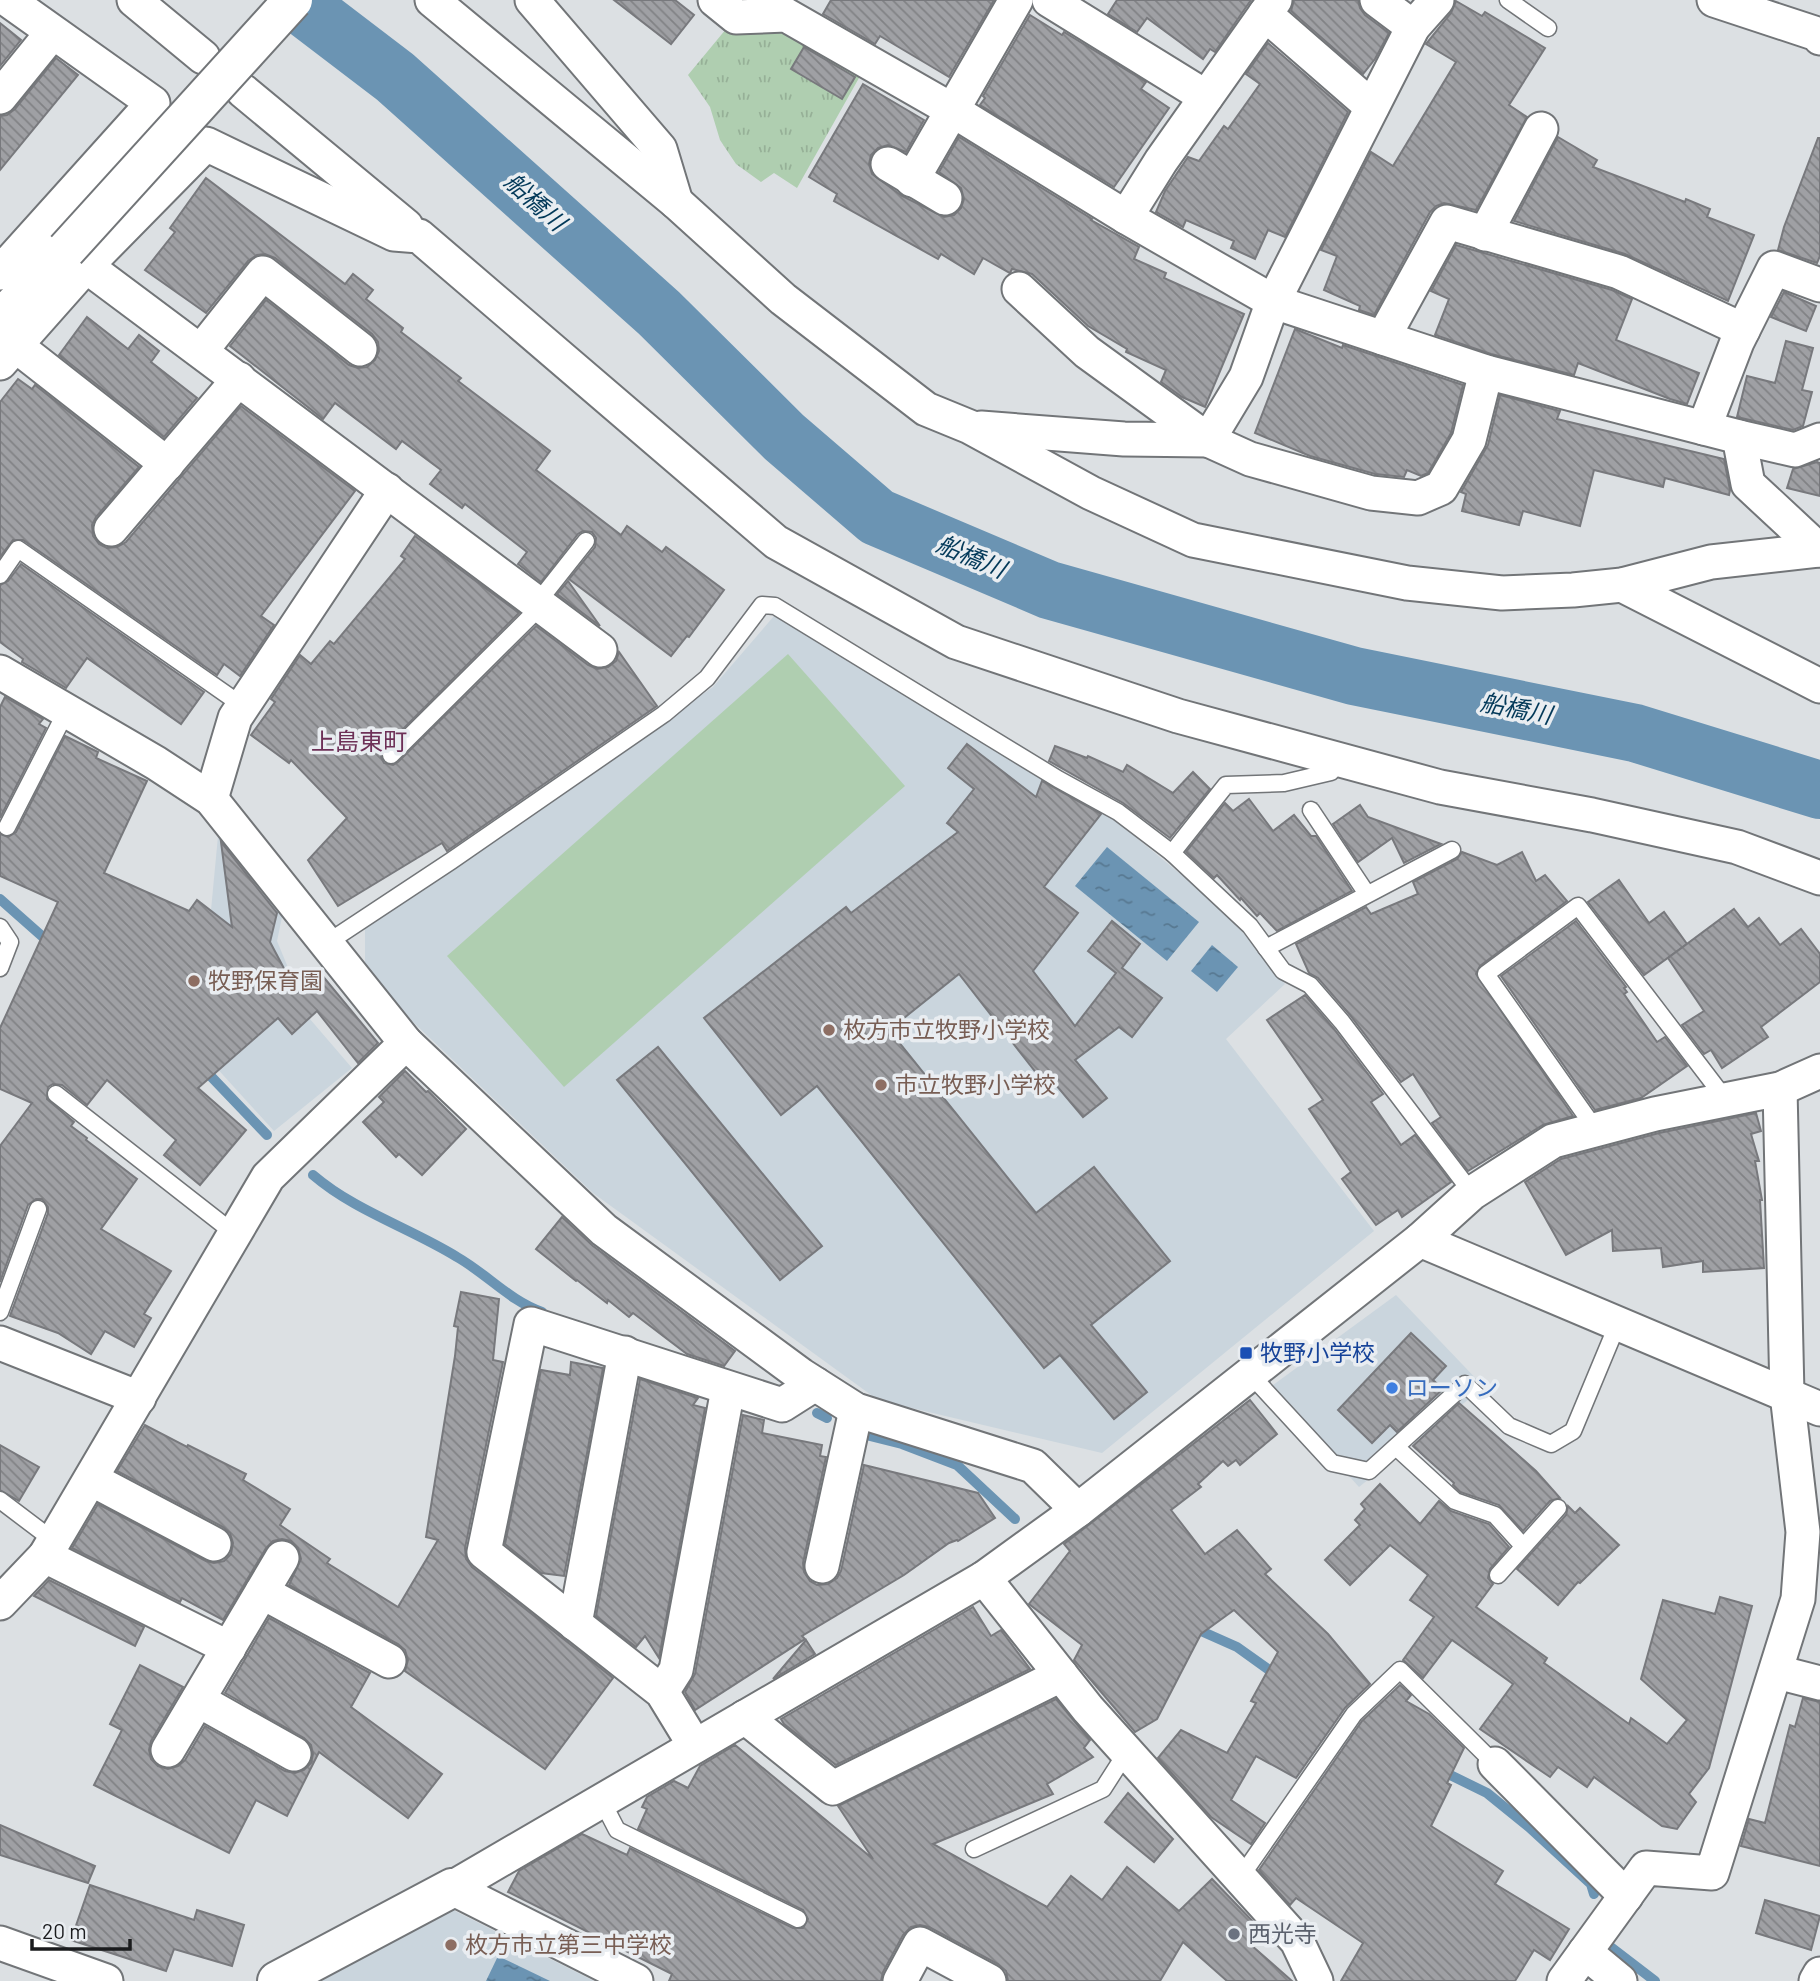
<svg xmlns="http://www.w3.org/2000/svg" width="1820" height="1981" viewBox="0 0 1820 1981" font-family="Barlow,'Noto Sans JP',sans-serif">
<style>
.built{fill:#cad5dd}
.grass{fill:#afceb0}
.park{fill:url(#park-tufts)}
.water{fill:url(#water-ripples)}
.lines{fill:none;stroke-linecap:round;stroke-linejoin:round}
.stream{stroke:#6b94b3;stroke-width:10}
.river{stroke:#6b94b3;stroke-width:58}
.building{fill:url(#building-back-hatch);stroke:#78797d;stroke-width:2}
.lane-casing{stroke:#727578;stroke-width:19}
.street-casing{stroke:#727578;stroke-width:37}
.secondary-casing{stroke:#727578;stroke-width:42}
.lane{stroke:#fff;stroke-width:16}
.street{stroke:#fff;stroke-width:33}
.secondary{stroke:#fff;stroke-width:38}
.secondary-bridge-casing{stroke:#727578;stroke-width:42;stroke-linecap:butt}
.secondary-bridge{stroke:#fff;stroke-width:38}
.education-dot{fill:#8d6e63;stroke:#e9edf1;stroke-width:2.5}
.transit-dot{fill:#1a4fb4;stroke:#e9edf1;stroke-width:2.5}
.shop-dot{fill:#3f7fe0;stroke:#e9edf1;stroke-width:2.5}
.worship-dot{fill:#6b7280;stroke:#e9edf1;stroke-width:2.5}
.labels{text-anchor:middle;stroke-width:7;stroke-linejoin:round;paint-order:stroke}
.education-label{font-size:23px;fill:#785e54;stroke:#e9edf1;text-anchor:start}
.transit-label{font-size:23px;fill:#164399;stroke:#e9edf1;text-anchor:start}
.shop-label{font-size:23px;fill:#366cbe;stroke:#e9edf1;text-anchor:start}
.worship-label{font-size:23px;fill:#5b616d;stroke:#e9edf1;text-anchor:start}
.water-label{font-size:24px;font-style:italic;fill:#033959;stroke:#e9edf1}
.neighbourhood-label{font-size:24px;fill:#6d3057;stroke:#e9edf1}
</style>
<defs>
<pattern id="park-tufts" width="24" height="20" patternUnits="userSpaceOnUse" patternTransform="scale(1.75)"><rect width="24" height="20" fill="#afceb0"/><path d="M3 7l-1-3M5 7V3M7 7l1-3M15 17l-1-3M17 17v-4M19 17l1-3" fill="none" stroke="#96b097"/></pattern>
<pattern id="water-ripples" width="26" height="14" patternUnits="userSpaceOnUse" patternTransform="scale(1.75)"><rect width="26" height="14" fill="#6b94b3"/><path d="M2 4q2-2 4 0t4 0M15 11q2-2 4 0t4 0" fill="none" stroke="#577891"/></pattern>
<pattern id="building-back-hatch" width="6" height="6" patternUnits="userSpaceOnUse" patternTransform="scale(1.75)"><rect width="6" height="6" fill="#9fa0a4"/><path d="M-1 5l2 2M0 0l6 6M5-1l2 2" fill="none" stroke="#818285"/></pattern>
</defs>
<rect width="100%" height="100%" fill="#dce0e3"/>
<!-- built -->
<g class="built">
<polygon points="774,616 1109,815 1225,911 1285,984 1226,1039 1374,1231 1102,1453 878,1400 593,1193 412,1021 365,966 365,929 713,687"/>
<polygon points="229,826 286,898 277,941 294,982 285,990 352,1068 274,1131 142,986 169,952 211,910 218,836"/>
<polygon points="1396,1295 1484,1387 1359,1487 1269,1388"/>
<polygon points="451,1909 594,1981 309,1981"/>
</g>
<!-- grass -->
<polygon class="grass" points="788,654 905,786 564,1087 447,956"/>
<!-- park -->
<polygon class="park" points="786,15 868,62 797,188 774,173 761,182 736,164 720,140 710,107 688,75 736,17"/>
<!-- water -->
<g class="water">
<polygon points="1107,847 1199,922 1167,961 1075,886"/>
<polygon points="1212,945 1238,967 1217,992 1191,971"/>
<polygon points="498,1956 550,1981 486,1981"/>
</g>
<g class="lines">
<!-- stream -->
<g class="stream">
<polyline points="0,899 52,945"/>
<polyline points="202,1067 267,1135"/>
<path d="M313,1175C355,1211 410,1228 457,1257C487,1274 510,1301 542,1312"/>
<polyline points="817,1413 827,1418"/>
<polyline points="858,1433 902,1444 957,1465 1015,1519"/>
<polyline points="1192,1627 1237,1647 1279,1677"/>
<polyline points="1440,1770 1487,1793 1529,1827 1591,1884 1594,1894"/>
<polyline points="1608,1945 1655,1981"/>
</g>
<!-- river -->
<polyline class="river" points="294,0 395,77 659,313 784,437 877,517 1049,590 1354,676 1635,733 1820,790"/>
</g>
<!-- building -->
<g class="building">
<polygon points="614,0 675,0 694,15 671,44"/>
<polygon points="831,0 994,0 949,77 880,36 875,44 823,14"/>
<polygon points="1117,0 1251,0 1215,52 1210,49 1203,59 1147,18 1137,32 1108,14"/>
<polygon points="1294,0 1358,0 1360,8 1365,15 1389,33 1375,59 1363,74 1291,11"/>
<polygon points="1456,1 1482,16 1485,12 1545,48 1509,105 1527,117 1476,210 1444,203 1436,206 1430,212 1374,315 1359,310 1360,306 1324,290 1337,256 1321,250 1371,152 1393,166 1456,62 1426,44 1451,13"/>
<polygon points="1030,15 1062,35 1064,32 1146,82 1141,89 1169,108 1114,187 980,105 985,98 983,96"/>
<polygon points="0,23 21,40 0,66"/>
<polygon points="1268,43 1348,112 1285,237 1268,230 1255,259 1231,248 1234,241 1186,220 1183,227 1156,212 1165,191 1188,157 1199,161 1224,126 1228,129 1260,84 1246,74"/>
<polygon points="804,47 855,77 842,99 791,69"/>
<polygon points="56,58 78,75 0,170 0,116 7,115 15,109"/>
<polygon points="863,84 924,120 906,152 888,145 878,148 871,155 869,164 872,174 902,196 944,217 954,215 961,208 964,199 961,188 939,172 959,137 1092,219 1091,220 1139,247 1134,259 1166,273 1164,278 1244,314 1205,407 1182,397 1161,382 1166,370 1126,352 1127,349 1088,326 1032,274 1012,269 1010,273 983,258 974,274 941,254 938,259 834,201 837,194 809,177"/>
<polygon points="1558,137 1597,160 1593,167 1685,202 1686,199 1710,209 1707,217 1754,235 1728,301 1625,254 1514,221"/>
<polygon points="1818,138 1820,138 1820,256 1817,263 1778,250 1784,227"/>
<polygon points="206,178 345,284 353,274 373,290 366,299 403,328 401,332 461,378 458,381 550,451 536,470 621,535 627,526 662,552 666,547 724,590 689,637 687,636 671,656 569,579 595,547 596,538 592,532 583,531 578,534 541,582 518,564 527,552 465,504 462,508 430,484 441,470 402,441 396,449 335,403 323,419 230,346 266,300 349,365 358,368 367,367 375,360 379,351 378,342 372,334 275,258 265,254 257,255 248,261 206,313 145,270 175,232 170,228"/>
<polygon points="1456,245 1612,290 1632,299 1616,340 1699,373 1687,404 1670,399 1578,363 1574,375 1491,354 1435,335 1449,299 1431,291"/>
<polygon points="1784,292 1816,306 1806,331 1771,317"/>
<polygon points="87,317 128,349 139,335 159,351 151,362 197,398 164,437 59,355"/>
<polygon points="1295,329 1342,348 1343,345 1463,385 1451,433 1428,473 1421,476 1407,470 1404,477 1375,474 1310,456 1255,433"/>
<polygon points="1786,341 1813,348 1802,390 1812,392 1803,426 1793,430 1737,417 1747,376 1775,383"/>
<polygon points="18,379 32,389 35,385 139,467 96,517 92,525 93,536 99,544 107,548 117,547 126,542 241,406 355,491 261,616 274,625 240,676 224,664 217,675 23,540 13,540 0,557 0,402"/>
<polygon points="1500,395 1560,411 1557,419 1724,459 1730,490 1729,495 1665,478 1663,487 1594,470 1580,526 1523,511 1519,525 1462,511 1466,494 1461,492 1488,445"/>
<polygon points="1817,462 1820,463 1820,496 1787,488 1793,469"/>
<polygon points="415,536 519,613 384,748 381,757 384,763 393,765 398,762 536,626 588,665 597,669 608,667 616,661 619,652 657,706 447,851 442,843 338,906 308,860 347,818 291,760 289,763 251,735 275,702 271,699 300,655 311,664 330,641 334,644 405,559 401,556"/>
<polygon points="21,564 204,692 181,724 87,658 66,688 22,662 23,659 0,642 0,585 8,581"/>
<polygon points="568,581 600,626 557,594"/>
<polygon points="5,697 43,719 39,724 46,728 0,818 0,707"/>
<polygon points="65,736 98,752 96,758 147,781 104,873 189,911 197,900 232,927 221,842 277,913 270,942 297,993 321,974 378,1043 358,1063 317,1011 292,1034 278,1018 198,1088 246,1130 200,1185 164,1155 176,1140 107,1080 87,1105 62,1085 53,1084 48,1087 47,1099 74,1122 71,1126 87,1138 86,1140 137,1179 101,1229 171,1271 144,1314 151,1318 134,1347 105,1331 91,1354 58,1333 10,1316 48,1213 48,1207 42,1199 36,1199 28,1205 0,1282 0,1146 32,1103 0,1089 0,1028 58,902 0,876 0,834 8,837 16,832"/>
<polygon points="967,744 1036,797 1042,781 1101,814 1044,887 1078,913 1033,971 1075,1026 1116,973 1088,951 1112,921 1140,944 1122,968 1162,998 1132,1037 1119,1027 1075,1060 1107,1098 1083,1117 1051,1079 1036,1090 1030,1084 1037,1074 959,974 889,1030 1036,1213 1094,1167 1170,1261 1091,1325 1147,1392 1114,1419 1060,1355 1044,1368 817,1086 781,1115 704,1018 846,907 851,913 958,832 947,823 974,789 948,768"/>
<polygon points="1055,746 1087,758 1088,756 1123,772 1127,765 1173,793 1193,772 1210,789 1170,838 1123,803 1049,761"/>
<polygon points="1249,799 1273,831 1294,815 1311,836 1316,836 1352,891 1277,931 1260,913 1257,916 1241,898 1240,900 1217,875 1214,878 1186,852 1225,803 1233,811"/>
<polygon points="1360,805 1368,817 1441,844 1404,863 1392,838 1358,862 1333,824"/>
<polygon points="1462,852 1497,865 1522,852 1536,881 1545,875 1567,901 1480,966 1476,974 1573,1116 1543,1125 1468,1171 1432,1123 1441,1117 1413,1074 1401,1082 1350,1015 1318,978 1309,973 1296,944 1366,907 1371,914 1418,894 1413,882 1457,859"/>
<polygon points="1619,880 1649,923 1664,912 1687,944 1644,975 1588,902"/>
<polygon points="1734,909 1748,927 1759,918 1780,945 1801,929 1820,954 1820,982 1761,1027 1768,1037 1722,1068 1711,1050 1704,1054 1682,1025 1704,1011 1668,958"/>
<polygon points="1576,921 1626,987 1624,988 1627,992 1624,994 1657,1042 1665,1037 1687,1066 1641,1098 1595,1110 1501,976"/>
<polygon points="1305,995 1334,1029 1383,1094 1371,1102 1401,1145 1415,1135 1451,1182 1402,1217 1398,1210 1376,1225 1342,1179 1351,1172 1309,1109 1323,1100 1267,1020"/>
<polygon points="658,1047 822,1246 780,1280 617,1080"/>
<polygon points="405,1071 426,1092 428,1091 466,1129 422,1175 399,1154 396,1157 363,1122 384,1102 379,1097"/>
<polygon points="1756,1113 1761,1131 1751,1134 1759,1161 1755,1161 1762,1200 1760,1200 1764,1268 1703,1272 1703,1261 1663,1267 1661,1248 1613,1251 1612,1230 1566,1255 1525,1182 1561,1159 1659,1133"/>
<polygon points="562,1217 593,1246 735,1351 724,1366 687,1354 633,1313 629,1317 608,1300 607,1303 577,1280 576,1281 536,1249"/>
<polygon points="461,1292 499,1299 493,1360 503,1362 465,1548 466,1559 472,1567 613,1678 545,1769 405,1671 408,1660 405,1650 398,1644 289,1585 301,1559 298,1548 291,1541 282,1539 273,1541 266,1548 223,1620 182,1598 180,1602 72,1548 98,1504 206,1561 214,1563 224,1561 231,1554 233,1543 230,1533 223,1527 117,1471 145,1425 187,1447 188,1445 246,1474 243,1480 290,1509 280,1525 330,1559 327,1563 398,1607 438,1540 426,1537 455,1356 458,1327 454,1326"/>
<polygon points="1411,1333 1446,1366 1433,1380 1443,1389 1397,1432 1390,1425 1372,1443 1338,1410"/>
<polygon points="571,1362 603,1368 564,1576 541,1573 505,1544 541,1370 570,1375"/>
<polygon points="640,1379 698,1398 693,1405 705,1408 659,1658 645,1636 636,1647 596,1616"/>
<polygon points="1250,1400 1277,1434 1240,1465 1236,1460 1228,1466 1223,1461 1198,1484 1201,1487 1171,1510 1205,1554 1237,1530 1271,1569 1265,1574 1328,1634 1370,1684 1345,1708 1296,1778 1256,1756 1231,1800 1265,1823 1251,1844 1211,1817 1158,1758 1181,1730 1227,1753 1256,1703 1251,1701 1278,1652 1234,1610 1201,1634 1157,1719 1135,1732 1074,1660 1082,1645 1029,1604 1070,1551 1064,1544"/>
<polygon points="1459,1403 1536,1471 1560,1498 1550,1501 1523,1531 1499,1505 1460,1492 1453,1485 1454,1483 1413,1446"/>
<polygon points="743,1415 764,1420 762,1433 822,1445 820,1456 826,1457 803,1563 804,1572 810,1581 817,1585 828,1584 837,1578 841,1571 864,1465 978,1493 995,1518 958,1541 957,1540 949,1543 904,1575 802,1636 805,1639 695,1710 685,1692 695,1674"/>
<polygon points="0,1445 39,1467 19,1501 0,1490"/>
<polygon points="1380,1484 1420,1524 1439,1501 1451,1511 1489,1524 1509,1547 1490,1569 1488,1578 1493,1584 1476,1607 1547,1658 1544,1663 1629,1724 1631,1718 1667,1744 1687,1720 1641,1679 1663,1600 1715,1614 1720,1597 1752,1606 1709,1768 1689,1794 1696,1802 1677,1829 1662,1826 1594,1777 1587,1787 1558,1767 1550,1777 1480,1729 1513,1684 1452,1640 1423,1678 1403,1660 1434,1617 1410,1600 1428,1575 1390,1545 1350,1585 1325,1560 1360,1525 1355,1520 1365,1509 1361,1504"/>
<polygon points="1568,1506 1575,1513 1580,1508 1619,1545 1580,1583 1578,1582 1558,1605 1517,1569 1566,1515"/>
<polygon points="49,1580 144,1627 135,1646 34,1596"/>
<polygon points="973,1607 991,1636 1001,1630 1030,1669 836,1765 784,1724 781,1719"/>
<polygon points="269,1618 370,1673 351,1707 442,1774 408,1818 319,1752 287,1816 256,1800 229,1853 94,1785 122,1730 110,1724 140,1665 183,1687 151,1741 149,1750 151,1759 158,1766 168,1769 178,1766 185,1760 205,1726 285,1771 295,1773 304,1770 311,1763 313,1754 311,1745 304,1738 225,1693"/>
<polygon points="806,1640 815,1654 773,1679"/>
<polygon points="1400,1685 1411,1695 1406,1701 1429,1714 1464,1748 1447,1783 1451,1785 1431,1826 1503,1871 1495,1884 1569,1929 1550,1960 1534,1950 1515,1981 1341,1981 1363,1943 1296,1898 1290,1905 1259,1870 1362,1721"/>
<polygon points="1803,1698 1820,1702 1820,1866 1741,1846 1749,1819 1765,1823 1790,1725 1795,1727"/>
<polygon points="1056,1699 1090,1740 1084,1748 1093,1757 1047,1784 1053,1794 933,1844 1047,1907 1071,1876 1102,1900 1127,1867 1179,1911 1212,1879 1263,1932 1251,1945 1292,1981 1227,1981 1183,1942 1160,1981 1008,1981 1006,1971 998,1964 929,1927 920,1925 911,1927 903,1935 883,1972 881,1981 669,1981 672,1974 508,1892 519,1871 582,1834 627,1855 630,1848 793,1928 803,1928 808,1919 803,1910 638,1829 647,1809 642,1807 647,1797 674,1781 688,1788 700,1766 735,1745 873,1859 838,1806"/>
<polygon points="1128,1793 1173,1839 1154,1862 1105,1822"/>
<polygon points="0,1825 95,1866 88,1883 0,1855"/>
<polygon points="90,1885 194,1920 197,1910 244,1925 232,1966 174,1949 166,1971 71,1940"/>
<polygon points="1765,1900 1820,1916 1811,1950 1756,1933"/>
</g>
<g class="lines">
<!-- lane casing -->
<g class="lane-casing">
<g id="lane">
<polyline points="1508,0 1548,28"/>
<polyline points="0,575 18,549 243,706"/>
<polyline points="537,603 586,541"/>
<polyline points="391,755 541,606"/>
<polyline points="1311,810 1367,894"/>
<polyline points="7,827 66,712"/>
<polyline points="1172,853 1226,785 1284,783 1331,772 1340,760"/>
<polyline points="0,927 10,942 0,968"/>
<polyline points="327,943 451,861 664,714 707,678 762,605 775,606 1058,779 1118,812 1172,853 1250,926 1283,971 1310,985 1342,1022 1472,1193"/>
<polyline points="1266,948 1452,850"/>
<polyline points="56,1094 235,1234"/>
<polyline points="1596,1130 1486,974 1578,906 1726,1100"/>
<polyline points="0,1312 38,1209"/>
<polyline points="1250,1374 1332,1463 1369,1471 1465,1384 1509,1426 1551,1444 1573,1431 1618,1323"/>
<polyline points="1396,1447 1455,1501 1495,1515 1523,1546"/>
<polyline points="0,1500 54,1541"/>
<polyline points="1498,1575 1558,1508"/>
<polyline points="602,1801 617,1830 798,1919"/>
<polyline points="974,1849 1103,1789 1126,1753"/>
<polyline points="1240,1878 1354,1714 1400,1670 1495,1764"/>
</g>
</g>
<!-- street casing -->
<g class="street-casing">
<g id="street">
<polyline points="134,0 203,57"/>
<polyline points="432,0 676,202 783,299 926,409 970,427 1091,493 1193,540 1407,583 1502,593 1573,590 1622,585 1711,562 1820,550"/>
<polyline points="532,0 660,149 676,202"/>
<polyline points="715,0 736,17 786,15 952,110 1126,217 1274,302 1486,372 1739,437 1748,484 1819,550"/>
<polyline points="1049,0 1206,97"/>
<polyline points="1377,0 1413,27"/>
<polyline points="1714,0 1817,34 1820,38"/>
<polyline points="1265,14 1372,107"/>
<polyline points="243,91 406,226"/>
<polyline points="0,97 52,33"/>
<polyline points="888,164 945,198"/>
<polyline points="912,180 1016,0"/>
<polyline points="1126,217 1161,161 1275,0"/>
<polyline points="1485,234 1541,129"/>
<polyline points="86,266 600,650"/>
<polyline points="0,273 153,103 8,0"/>
<polyline points="1019,289 1087,352 1208,440 1250,459 1371,493 1418,498 1441,488 1469,440 1486,372"/>
<polyline points="1383,338 1447,222 1619,272 1743,330"/>
<polyline points="15,345 167,464"/>
<polyline points="201,351 263,273 360,349"/>
<polyline points="0,363 86,266 206,144 394,234 419,236 776,542 956,642 1178,716 1440,787 1592,815 1737,847 1820,878"/>
<polyline points="981,428 1124,439 1208,440 1246,377 1272,304 1413,27 1437,0"/>
<polyline points="1704,428 1737,342 1774,268 1820,285"/>
<polyline points="1739,437 1795,450 1820,440"/>
<polyline points="111,529 239,379"/>
<polyline points="1622,585 1820,686"/>
<polyline points="0,672 156,763 211,799 406,1043 604,1230 801,1375 856,1410 1033,1466 1078,1510"/>
<polyline points="211,799 235,718 387,490"/>
<polyline points="1420,1240 1820,1409"/>
<polyline points="0,1343 139,1398"/>
<polyline points="91,1479 214,1544"/>
<polyline points="45,1556 229,1648"/>
<polyline points="822,1566 856,1410"/>
<polyline points="984,1578 1088,1709 1297,1941 1316,1981"/>
<polyline points="262,1592 389,1661"/>
<polyline points="0,1603 45,1556 268,1177 406,1043"/>
<polyline points="575,1624 625,1353"/>
<polyline points="1777,1672 1820,1683"/>
<polyline points="662,1692 676,1670 728,1389"/>
<polyline points="198,1700 294,1754"/>
<polyline points="745,1717 833,1788 1061,1675"/>
<polyline points="695,1746 662,1692 484,1552 531,1324 782,1405 815,1384"/>
<polyline points="168,1750 282,1558"/>
<polyline points="1495,1764 1626,1896"/>
<polyline points="452,1888 984,1578 1078,1510 1420,1240 1472,1193 1553,1141 1655,1114 1780,1089 1820,1071"/>
<polyline points="452,1888 636,1981"/>
<polyline points="0,1943 106,1981"/>
<polyline points="1585,1952 1620,1981"/>
<polyline points="900,1981 920,1944 989,1981"/>
<polyline points="1564,1981 1646,1868 1712,1873 1798,1599 1803,1532 1787,1394 1780,1089"/>
<polyline points="1816,1981 1820,1974"/>
</g>
</g>
<!-- secondary casing -->
<g class="secondary-casing">
<g id="secondary">
<polyline points="0,320 66,250"/>
<polyline points="277,1981 452,1888"/>
</g>
</g>
<!-- lane -->
<use href="#lane" class="lane"/>
<!-- street -->
<use href="#street" class="street"/>
<!-- secondary -->
<use href="#secondary" class="secondary"/>
<!-- secondary-bridge casing -->
<g class="secondary-bridge-casing">
<polyline id="secondary-bridge" points="66,250 293,0"/>
</g>
<!-- secondary-bridge -->
<use href="#secondary-bridge" class="secondary-bridge"/>
</g>
<!-- markers -->
<g class="education-dot">
<circle cx="194" cy="981" r="7"/>
<circle cx="829" cy="1030" r="7"/>
<circle cx="881" cy="1085" r="7"/>
<circle cx="451" cy="1945" r="7"/>
</g>
<rect class="transit-dot" x="1239" y="1346" width="14" height="14" rx="3.5"/>
<circle class="shop-dot" cx="1392" cy="1388" r="7"/>
<circle class="worship-dot" cx="1234" cy="1934" r="7"/>
<g class="labels">
<!-- education labels -->
<g class="education-label">
<text x="208" y="989">牧野保育園</text>
<text x="843" y="1038">枚方市立牧野小学校</text>
<text x="895" y="1093">市立牧野小学校</text>
<text x="465" y="1953">枚方市立第三中学校</text>
</g>
<!-- transit labels -->
<g class="transit-label">
<text x="1260" y="1361">牧野小学校</text>
</g>
<!-- shop labels -->
<g class="shop-label">
<text x="1406" y="1396">ローソン</text>
</g>
<!-- worship labels -->
<g class="worship-label">
<text x="1248" y="1942">西光寺</text>
</g>
<!-- water labels -->
<g class="water-label">
<text transform="translate(535 202) rotate(42)" y="8">船橋川</text>
<text transform="translate(971 557) rotate(23)" y="8">船橋川</text>
<text transform="translate(1516 709) rotate(11)" y="8">船橋川</text>
</g>
<!-- neighbourhood labels -->
<g class="neighbourhood-label">
<text x="359" y="750">上島東町</text>
</g>
</g>
<!-- scale -->
<path d="M32 1939v10h98v-10" fill="none" stroke="#1a1b1d" stroke-width="3.5"/>
<text x="42" y="1939" font-size="21" fill="#1a1b1d" stroke="#e9edf1" stroke-width="5" paint-order="stroke">20 m</text>
</svg>
